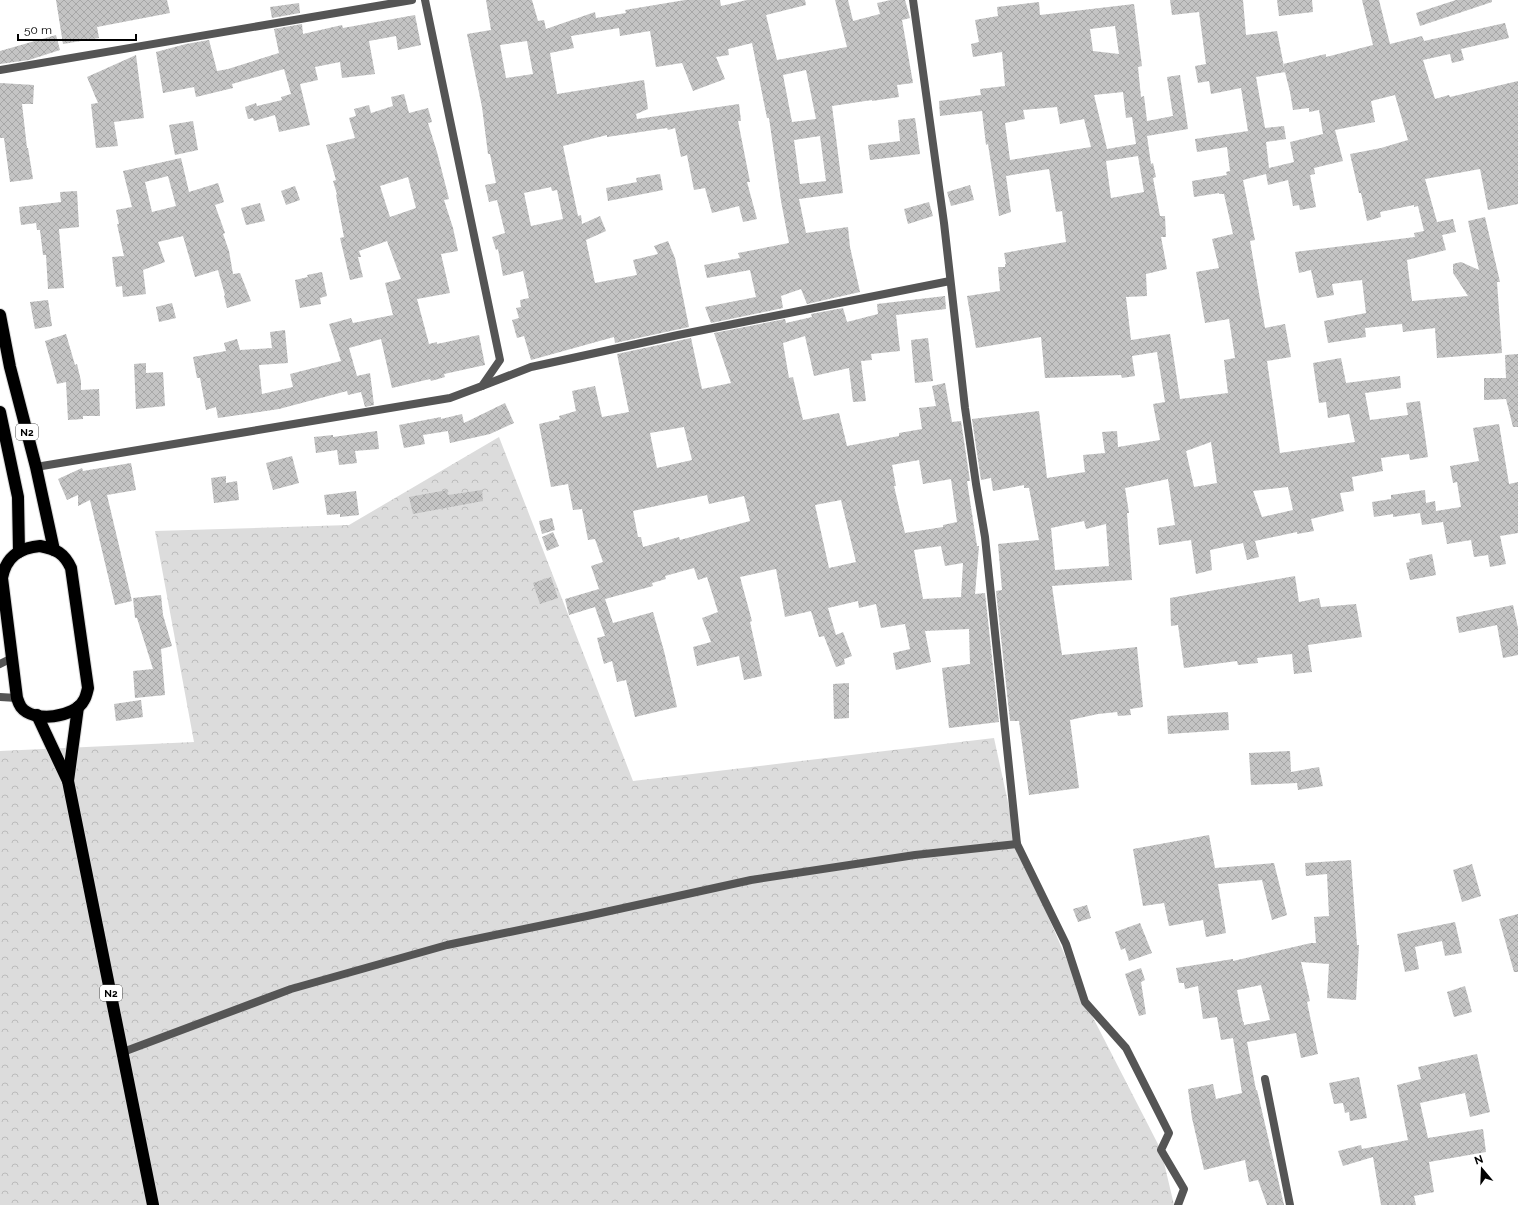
<svg xmlns="http://www.w3.org/2000/svg" width="1518" height="1205" viewBox="0 0 1518 1205" font-family="Raleway,sans-serif">
<style>
.forest{fill:url(#forest-crowns)}
.building{fill:url(#building-cross-hatch);fill-rule:evenodd}
.lines{fill:none;stroke-linecap:round;stroke-linejoin:round}
.highway-casing{stroke:#dbdbdb;stroke-width:14}
.street{stroke:#555;stroke-width:8}
.highway{stroke:#000;stroke-width:12}
.labels{text-anchor:middle;stroke-width:3;stroke-linejoin:round;paint-order:stroke}
.shield{fill:#fff;stroke:#4c4c4c;stroke-width:1}
.shield-label{font-size:10px;font-weight:bold;fill:#000}
</style>
<defs>
<pattern id="forest-crowns" width="20" height="18" patternUnits="userSpaceOnUse"><rect width="20" height="18" fill="#dcdcdc"/><path d="M2 6a3 3 0 1 1 6 0M12 15a3 3 0 1 1 6 0" fill="none" stroke="#bbb"/></pattern>
<pattern id="building-cross-hatch" width="8" height="8" patternUnits="userSpaceOnUse"><rect width="8" height="8" fill="#c4c4c4"/><path d="M0 0l8 8M0 8l8-8" fill="none" stroke="#a7a7a7"/></pattern>
</defs>
<rect width="100%" height="100%" fill="#fff"/>
<!-- forest -->
<polygon class="forest" points="499,437 633,781 994,738 1017,844 1085,1002 1161,1150 1174,1205 0,1205 0,751 194,742 155,531 349,525"/>
<!-- building -->
<g class="building">
<polygon points="56,0 167,0 170,13 97,27 99,38 63,44"/>
<path d="M486,0H532L538,21L544,20L546,29L595,12L596,18L626,13L625,10L685,0H720L721,6L747,0H805L806,5L766,15L777,60L847,47L835,0H848L853,21L880,14L877,3L891,0H905L910,18L902,20L913,83L897,85L899,97L872,101V100L832,106L843,193L799,199L806,233L848,227L850,247L860,292L807,304L801,289L781,296L783,308L711,323L705,307L756,297L750,270L707,278L704,265L740,258L738,253L789,243L781,201L769,118H767L752,43L728,49L729,55L716,57L725,79L693,91L682,63L656,67L650,31L620,36L619,28L571,36L574,48L550,53L557,94L644,80L648,109L636,114L637,119L739,104L741,121H738L750,182H747L757,219L743,222L739,206L712,213L705,188L694,190L687,155L681,157L675,128L668,130L667,128L607,137V135L563,146L578,216L581,215L582,224L600,216L606,231L586,240L595,283L637,275L633,260L658,254L654,246L668,241L675,258L689,327L615,343L614,337L531,360L524,336L517,338L512,320L519,318L516,308L521,307L520,300L529,298L523,271L503,276L498,249L496,250L492,237L505,233L497,200L489,202L485,185L496,183L490,154H488L482,107L467,34L491,30ZM527,41L533,74L506,78L500,45ZM806,70L816,119L792,122L783,75ZM820,136L826,181L800,184L794,140ZM551,187L552,191L557,190L563,219L531,226L524,193Z"/>
<path d="M1170,0H1243L1246,35L1277,31L1285,72L1256,77L1265,128L1284,126L1286,139L1266,142L1269,168L1294,162L1290,142L1323,134L1319,110L1309,112V108L1293,110L1290,92L1283,64L1326,54V57L1373,45L1362,0H1379L1390,44L1422,36L1424,41L1505,23L1509,38L1461,49L1464,60L1452,63L1450,54L1423,60L1435,99L1449,95L1450,97L1518,81V204L1488,210L1480,169L1425,179L1437,222L1453,219L1456,232L1442,235L1446,250L1407,260L1412,301L1468,296L1453,273V264L1461,262L1479,270L1468,221L1485,217L1500,282H1497L1502,353L1437,358L1435,328L1403,332L1402,324L1365,328L1366,337L1328,343L1324,321L1366,313L1362,280L1332,284L1334,295L1317,298L1311,270L1299,273L1295,252L1415,237L1414,233L1424,231L1418,206L1414,207V205L1380,212L1381,217L1367,221L1361,193H1359L1350,154L1381,148L1408,140L1395,95L1371,101L1375,122L1335,130L1343,161L1314,168L1315,174L1310,175L1316,207L1300,210L1299,205L1293,206L1288,180L1268,185L1266,174L1243,180L1255,240L1250,241L1265,328L1285,324L1291,357L1267,361L1280,453L1355,442L1349,414L1328,418L1326,402L1319,403L1313,363L1341,358L1346,383L1400,376L1401,388L1365,393L1370,420L1408,415L1406,403L1420,401L1428,457L1410,460L1409,454L1381,458L1383,471L1352,477L1354,491L1340,493L1344,511L1311,519L1314,531L1297,534V532L1255,541L1259,557L1247,560L1243,543L1210,550L1212,570L1196,574L1191,540L1159,545L1157,528L1175,525L1168,479L1125,488L1129,513H1127L1132,580L1052,586L1062,655L1137,647L1143,707L1130,709L1131,715L1118,716L1117,712L1098,714L1070,720L1079,788L1029,795L1019,721H1010L996,591L1002,590L998,544L1039,540L1029,488H1024V485L993,491L991,478L981,480L972,419L1039,411L1047,478L1085,472L1083,455L1105,453L1102,432L1117,431L1118,447L1160,440L1153,404L1165,402L1157,352L1132,356L1135,376L1122,378L1121,375L1045,378L1041,337L976,348L967,296L1000,291L998,267H1005V264H1006L1004,253L1066,242L1062,211L1056,212L1049,169L1006,176L1011,212L999,216L988,144L986,145L982,111L940,116L939,101L981,95L980,89L1005,86L1002,52L973,57L971,44L979,42L975,20L998,16L997,7L1039,2L1040,15L1134,4L1142,66L1138,67L1141,97L1144,96L1147,121L1173,116L1167,77L1180,75L1188,129L1147,136L1151,164L1153,163L1156,177L1153,178L1160,216H1165L1166,237H1161L1167,269L1146,274L1147,296L1126,297L1131,340L1170,334L1180,399L1228,393L1224,360L1235,358L1229,319L1205,323L1196,272L1219,268L1212,239L1233,234L1224,194H1219V193L1194,197L1192,181L1227,175L1226,172L1230,171L1227,147L1197,152L1195,139L1248,131L1241,88L1211,94L1209,81L1198,83L1195,66L1206,64L1199,12L1172,15ZM1115,26L1119,54L1093,51L1090,29ZM1123,92L1126,118L1132,117L1136,144L1107,149L1094,95ZM1057,107L1060,124L1084,119L1091,147L1010,160L1005,123L1025,119L1023,110ZM1138,156L1144,192L1111,198L1106,161ZM1211,442L1217,483L1194,487L1186,451ZM1288,487L1293,510L1262,517L1253,491ZM1084,521L1086,529L1106,524L1109,566L1055,570L1051,528Z"/>
<polygon points="1277,0 1312,0 1313,12 1279,16"/>
<polygon points="1456,0 1492,0 1492,2 1420,26 1416,13"/>
<polygon points="299,3 300,13 272,18 270,7"/>
<polygon points="415,15 421,45 398,50 396,36 369,41 375,74 342,78 340,62 315,67 318,80 300,84 310,125 279,132 275,115 254,121 253,118 248,119 245,107 256,103 257,106 282,100 281,97 291,94 284,69 232,84 233,88 196,97 194,87 163,93 156,52 186,44 209,40 217,71 228,69 279,53 274,29 302,24 303,34 342,25 343,28"/>
<polygon points="56,35 60,50 29,60 0,64 0,51"/>
<polygon points="136,55 144,118 114,122 118,146 96,148 91,104 98,103 87,77"/>
<polygon points="0,83 34,85 33,104 22,104 27,148 28,148 33,179 10,182 4,138 0,138"/>
<path d="M404,94L409,113L428,108L432,122L428,123L437,152L449,199L444,200L453,228L458,251L441,254L450,293L417,299L429,344L437,342V344L479,335L485,365L444,374L445,377L431,381L430,379L392,388L381,339L349,348L357,376L370,373L374,405L365,407L361,392L348,395L347,391L279,409L218,418L216,407L206,410L200,378H197L193,357L226,351L224,343L237,339L240,350L272,348L270,332L285,330L288,363L259,365L262,394L293,387L290,374L341,361L329,324L351,318L353,323L393,315L385,283L401,279L387,241L359,251L361,257H358L363,277L350,280L340,238L344,237L336,195L337,194L333,181L336,180L326,145L355,138L349,118L356,116L354,109L369,105L371,113L393,106L391,97ZM408,177L416,208L390,217L380,186Z"/>
<polygon points="915,118 920,154 870,160 868,145 900,141 898,120"/>
<polygon points="193,121 198,150 175,155 169,125"/>
<path d="M181,158L189,192L218,183L224,202L215,205L225,233L223,234L229,251L233,274L240,273L251,301L227,308L224,296L225,295L218,270L195,277L183,236L158,242L165,262L143,270L146,294L123,297L122,286L116,287L112,257L124,256L117,224H119L116,210L132,207L123,171ZM168,176L176,206L152,212L145,182Z"/>
<polygon points="660,174 663,190 608,201 606,188 637,182 636,178"/>
<polygon points="970,185 974,200 951,206 947,192"/>
<polygon points="295,186 300,200 286,205 281,191"/>
<polygon points="77,191 79,227 59,229 64,288 48,289 46,255 43,255 40,230 37,230 36,223 21,225 19,207 61,202 60,192"/>
<polygon points="929,202 933,216 908,224 904,209"/>
<polygon points="260,203 265,221 246,225 241,208"/>
<polygon points="322,272 327,296 320,298 321,304 300,308 295,280 308,277 307,275"/>
<path d="M945,296L946,309L896,315L900,351L871,354L872,360L861,361L866,401L853,402L849,368L814,376L805,336L783,343L789,378L793,377L803,420L839,413L847,446L899,436V433L922,429L919,408L936,406L932,386L945,383L952,422L961,421L970,481H967L977,546H979L975,594L985,593L999,722L949,728L942,668L970,664L969,629L925,631L931,662L896,670L893,653L910,649L905,624L881,628L876,604L859,608L858,601L828,608L836,635L843,632L852,656L844,659L845,664L836,667L824,636L819,637L811,611L785,617L776,569L740,577L752,621L750,622L762,676L744,680L739,656L697,666L693,647L711,642L702,618L718,612L707,577L698,580L694,568L665,576L666,579L652,583L653,586L605,599L613,623L653,612L664,651L677,707L635,717L626,680L617,682L612,661L604,664L597,638L605,636L595,607L569,615L565,599L599,589L591,566L603,562L595,539L588,540L582,509L573,510L568,484L551,487L539,424L560,419L559,416L576,411L572,391L595,386L602,417L629,412L617,354L691,338L702,389L731,383L714,333L785,319L786,323L812,317L811,314L843,308L847,322L878,314L877,304ZM684,427L692,460L657,468L650,433ZM919,460L923,484L951,479L957,522L943,525V527L905,533L894,486H896L892,465ZM707,495L709,504L744,496L750,521L680,540L679,537L643,547L641,537H638L633,511ZM841,500L856,562L829,568L815,505ZM941,546L945,566L963,563L961,597L923,599L914,550Z"/>
<polygon points="48,300 52,326 35,329 30,302"/>
<polygon points="172,303 176,318 159,322 156,307"/>
<polygon points="66,334 75,365 77,364 81,381 81,390 99,389 100,416 83,416 83,419 68,420 66,382 57,384 45,341"/>
<polygon points="928,338 933,381 915,383 911,340"/>
<polygon points="1518,354 1518,427 1513,427 1506,399 1484,400 1484,378 1506,378 1505,355"/>
<polygon points="146,363 146,373 163,372 165,406 136,409 134,364"/>
<polygon points="505,403 514,423 490,434 450,443 448,431 423,435 425,444 404,448 399,425 441,417 441,419 462,414 464,423"/>
<polygon points="1499,424 1509,484 1518,482 1518,533 1500,536 1506,564 1490,567 1488,555 1474,557 1471,540 1447,544 1443,522 1422,525 1420,513 1393,517 1393,514 1374,517 1372,502 1391,499 1391,495 1425,490 1426,503 1435,501 1436,511 1461,507 1457,482 1453,483 1450,466 1479,461 1473,428"/>
<polygon points="377,431 379,449 355,451 357,463 339,465 337,450 316,453 314,437 333,435 333,437"/>
<polygon points="292,456 299,483 273,490 266,463"/>
<polygon points="131,463 136,490 107,495 132,601 115,605 90,500 78,506 78,495 67,500 58,479 82,468 83,471"/>
<polygon points="226,476 226,483 237,481 239,500 214,503 211,478"/>
<polygon points="447,490 448,495 482,490 483,501 413,514 409,497"/>
<polygon points="356,491 359,515 340,517 340,514 327,515 324,495"/>
<polygon points="552,518 555,530 542,534 539,521"/>
<polygon points="553,532 559,546 547,551 542,537"/>
<polygon points="1432,554 1436,575 1410,580 1406,563 1410,562 1409,559"/>
<polygon points="1295,576 1299,602 1319,598 1321,607 1356,604 1362,637 1308,645 1312,672 1294,674 1292,654 1257,658 1258,663 1238,665 1237,661 1184,668 1178,625 1171,626 1170,598"/>
<polygon points="551,577 558,598 540,604 533,583"/>
<polygon points="161,595 163,615 172,646 161,649 165,695 135,698 133,671 153,669 137,618 135,618 133,598"/>
<polygon points="1513,605 1518,628 1518,655 1503,658 1497,625 1459,633 1456,617"/>
<polygon points="849,683 849,718 834,719 833,684"/>
<polygon points="141,700 143,717 116,721 114,704"/>
<polygon points="1228,712 1229,730 1168,734 1167,716"/>
<polygon points="1290,751 1291,772 1319,767 1323,786 1298,790 1297,783 1251,785 1249,753"/>
<polygon points="1209,835 1215,868 1274,863 1287,915 1272,920 1262,880 1218,884 1226,933 1206,937 1203,920 1169,926 1164,903 1143,906 1133,849"/>
<path d="M1351,860L1357,945H1359L1356,1000L1327,998L1329,964L1301,962L1310,1001L1307,1002L1318,1054L1301,1058L1296,1033L1247,1042L1256,1090H1257L1284,1205H1267L1258,1180L1249,1182L1245,1160L1204,1170L1192,1118L1188,1089L1213,1084L1216,1099L1242,1093L1233,1038L1221,1040L1217,1017L1203,1019L1198,986L1185,989L1184,983H1179L1176,968L1233,959V961L1311,943H1316L1314,917L1329,916L1327,874L1306,876L1305,863ZM1261,985L1270,1020L1244,1025V1022H1243L1237,990Z"/>
<polygon points="1472,864 1481,896 1462,902 1453,870"/>
<polygon points="1087,905 1091,918 1078,922 1073,909"/>
<polygon points="1518,914 1518,972 1514,972 1499,919"/>
<polygon points="1455,922 1462,953 1445,956 1442,941 1415,947 1419,969 1405,972 1397,934"/>
<polygon points="1140,923 1152,953 1129,961 1125,948 1121,950 1115,932"/>
<polygon points="1141,968 1145,980 1141,982 1146,1014 1139,1016 1125,974"/>
<polygon points="1465,986 1472,1012 1454,1017 1447,992"/>
<polygon points="1477,1054 1490,1112 1470,1117 1465,1093 1420,1103 1428,1138 1483,1129 1486,1152 1429,1162 1434,1192 1414,1196 1416,1205 1381,1205 1373,1157 1343,1166 1338,1151 1361,1145 1362,1149 1408,1140 1397,1085 1421,1079 1418,1067"/>
<polygon points="1359,1077 1367,1118 1350,1121 1349,1112 1345,1113 1343,1103 1334,1104 1329,1083"/>
</g>
<g class="lines">
<!-- highway casing -->
<g class="highway-casing">
<g id="highway">
<polyline points="0,315 10,367 36,467 54,550"/>
<polyline points="0,412 18,497 19,552"/>
<path d="M40,546C56,549 64,553 71,568L88,688C87,692 86,697 84,700C75,718 33,723 21,707C19,704 18,701 17,698L2,578C6,557 19,548 40,546Z"/>
<polyline points="37,715 68,781 153,1205"/>
<polyline points="68,781 78,707"/>
</g>
</g>
<!-- street -->
<g class="street">
<polyline points="913,0 944,223 965,408 976,484 985,537 1017,844 1066,944 1085,1002 1126,1048 1169,1133 1161,1150 1184,1189 1178,1205"/>
<polyline points="0,70 412,0"/>
<polyline points="482,386 531,367 678,335 950,281"/>
<polyline points="36,467 450,398 482,386 500,360 425,0"/>
<polyline points="0,664 12,658"/>
<polyline points="0,697 17,698"/>
<polyline points="123,1052 291,989 447,945 587,916 751,880 915,855 1017,844"/>
<polyline points="1265,1079 1290,1205"/>
</g>
<!-- highway -->
<use href="#highway" class="highway"/>
</g>
<g class="labels">
<!-- shield labels -->
<g class="shield">
<rect x="16" y="424" width="22" height="16" rx="3"/>
<rect x="100" y="985" width="22" height="16" rx="3"/>
</g>
<g class="shield-label">
<text x="27" y="436">N2</text>
<text x="111" y="997">N2</text>
</g>
</g>
<!-- north arrow -->
<g transform="translate(1482 1169) rotate(341)" stroke="#ffffff" stroke-width="3" paint-order="stroke">
<path d="M0-3L7 15L0 10L-7 15Z" fill="#000000"/>
<text y="-6" font-size="11" font-weight="bold" text-anchor="middle" fill="#000000">N</text>
</g>
<!-- scale -->
<path d="M18 34v6h118v-6" fill="none" stroke="#000000" stroke-width="2"/>
<text x="24" y="34" font-size="12" fill="#000000" stroke="#ffffff" stroke-width="3" paint-order="stroke">50 m</text>
</svg>
